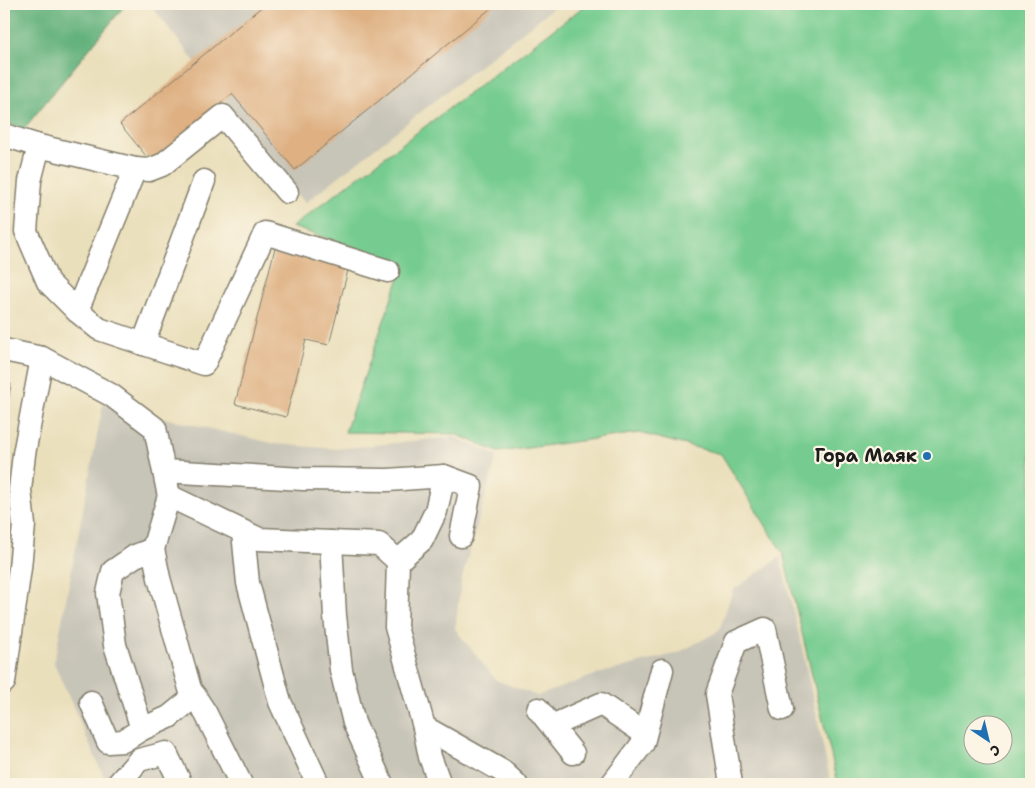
<svg xmlns="http://www.w3.org/2000/svg" width="1035" height="788" viewBox="0 0 1035 788" font-family="'Shantell Sans',sans-serif">
<style>
.industrial{fill:#c7c4b8}
.green{fill:#76cc90;stroke:#497456;fill-rule:evenodd}
.forest{fill:#60b07a;stroke:#3e664b}
.building{fill:#deb082}
.lines{fill:none;stroke-linecap:round;stroke-linejoin:round}
.minor-casing{stroke:#837e6c;stroke-width:25}
.minor{stroke:#fff;stroke-width:22}
.poi-dot{fill:#1f6fb2;stroke:#fcf5e5;stroke-width:2}
.labels{text-anchor:middle;stroke-width:4.5;stroke-linejoin:round;paint-order:stroke}
.poi-label{font-size:18px;font-weight:bold;fill:#1c1c1c;stroke:#fcf5e5;text-anchor:end}
</style>
<rect width="100%" height="100%" fill="#fcf5e5"/>
<filter id="ink" filterUnits="userSpaceOnUse"><feTurbulence type="fractalNoise" baseFrequency=".02" numOctaves="2"/><feDisplacementMap in="SourceGraphic" scale="10" xChannelSelector="R" yChannelSelector="G"/><feConvolveMatrix kernelMatrix="1 2 1 2 8 2 1 2 1" color-interpolation-filters="sRGB"/></filter>
<filter id="wash" filterUnits="userSpaceOnUse"><feTurbulence type="fractalNoise" baseFrequency=".0096" numOctaves="4" result="noise"/><feDisplacementMap in="SourceGraphic" scale="20" xChannelSelector="R" yChannelSelector="G"/><feGaussianBlur stdDeviation="1.12" result="paint"/><feColorMatrix in="noise" values="0 0 0 0 0 0 0 0 0 0 0 0 0 0 0 0 0 1.4 0 .05"/><feComposite in="paint" operator="in"/></filter>
<g filter="url(#wash)">
<rect width="100%" height="100%" fill="#eadfbb"/>
<!-- industrial -->
<g class="industrial">
<polygon points="150,4 558,4 305,203"/>
<polygon points="103,404 276,444 336,449 454,437 497,456 461,581 455,629 496,680 537,696 598,674 678,653 719,631 733,590 780,557 801,643 831,784 107,784 54,663"/>
</g>
<!-- green -->
<path class="green" d="M587,4H1031V784H838L783,553L721,454L639,433L498,452L455,434L345,432L404,263L292,227ZM972,726H1002V756H972Z"/>
<!-- forest -->
<polygon class="forest" points="4,4 126,4 23,130 4,122"/>
<g id="blocks">
<!-- building -->
<g class="building">
<polygon points="265,4 496,4 295,170 232,94 151,162 120,124"/>
<polygon points="275,248 349,266 329,345 306,340 286,417 235,404"/>
<polygon points="4,383 11,384 6,414 4,413"/>
</g>
</g>
</g>
<g filter="url(#ink)">
<use href="#blocks" fill-opacity="0" stroke="#837e6c" stroke-width="1"/>
<g class="lines">
<!-- minor casing -->
<g class="minor-casing">
<g id="minor">
<polyline points="4,135 39,146 30,181 26,231 48,282 77,311 99,329 204,364 265,233 388,271"/>
<polyline points="39,146 135,169 77,311"/>
<polyline points="135,169 149,170 162,165 223,116 287,192"/>
<polyline points="143,344 204,181"/>
<polyline points="4,350 42,358 111,395 155,428 169,496 259,539 379,544 398,561"/>
<polyline points="164,471 303,479 388,480 444,476 436,511 422,540 398,561 396,627 424,727 430,757 440,784"/>
<polyline points="444,476 471,486 461,536"/>
<polyline points="169,496 153,549 159,578 190,689 205,712 241,784"/>
<polyline points="243,532 248,583 280,702 318,784"/>
<polyline points="331,542 335,616 341,670 354,723 382,784"/>
<polyline points="4,682 20,568 24,525 20,490 24,454 42,358"/>
<polyline points="91,702 108,742 123,741 142,729 169,717 195,696"/>
<polyline points="538,709 573,753"/>
<polyline points="552,726 601,704 645,734"/>
<polyline points="424,727 502,771 516,784"/>
<polyline points="142,729 115,645 108,593 113,571 135,556 153,549"/>
<polyline points="118,784 139,760 166,753 181,784"/>
<polyline points="612,784 643,743 662,670"/>
<polyline points="731,784 717,694 736,642 765,629 782,709"/>
</g>
</g>
<!-- minor -->
<use href="#minor" class="minor"/>
</g>
</g>
<!-- markers -->
<circle class="poi-dot" cx="927" cy="456" r="5"/>
<g class="labels">
<!-- poi labels -->
<g class="poi-label">
<text x="917" y="462">Гора Маяк</text>
</g>
</g>
<!-- margin -->
<rect width="1035" height="788" fill="none" stroke="#fcf5e5" stroke-width="20"/>
<!-- north arrow -->
<g transform="translate(988 740) rotate(145)"><circle r="24" fill="#fcf5e5" stroke="#a29e95"/>
<path d="M0-4L9 19L0 12L-9 19Z" fill="#1f6fb2"/>
<text y="-8" font-size="14" font-weight="bold" text-anchor="middle" fill="#1c1c1c">С</text>
</g>
</svg>
